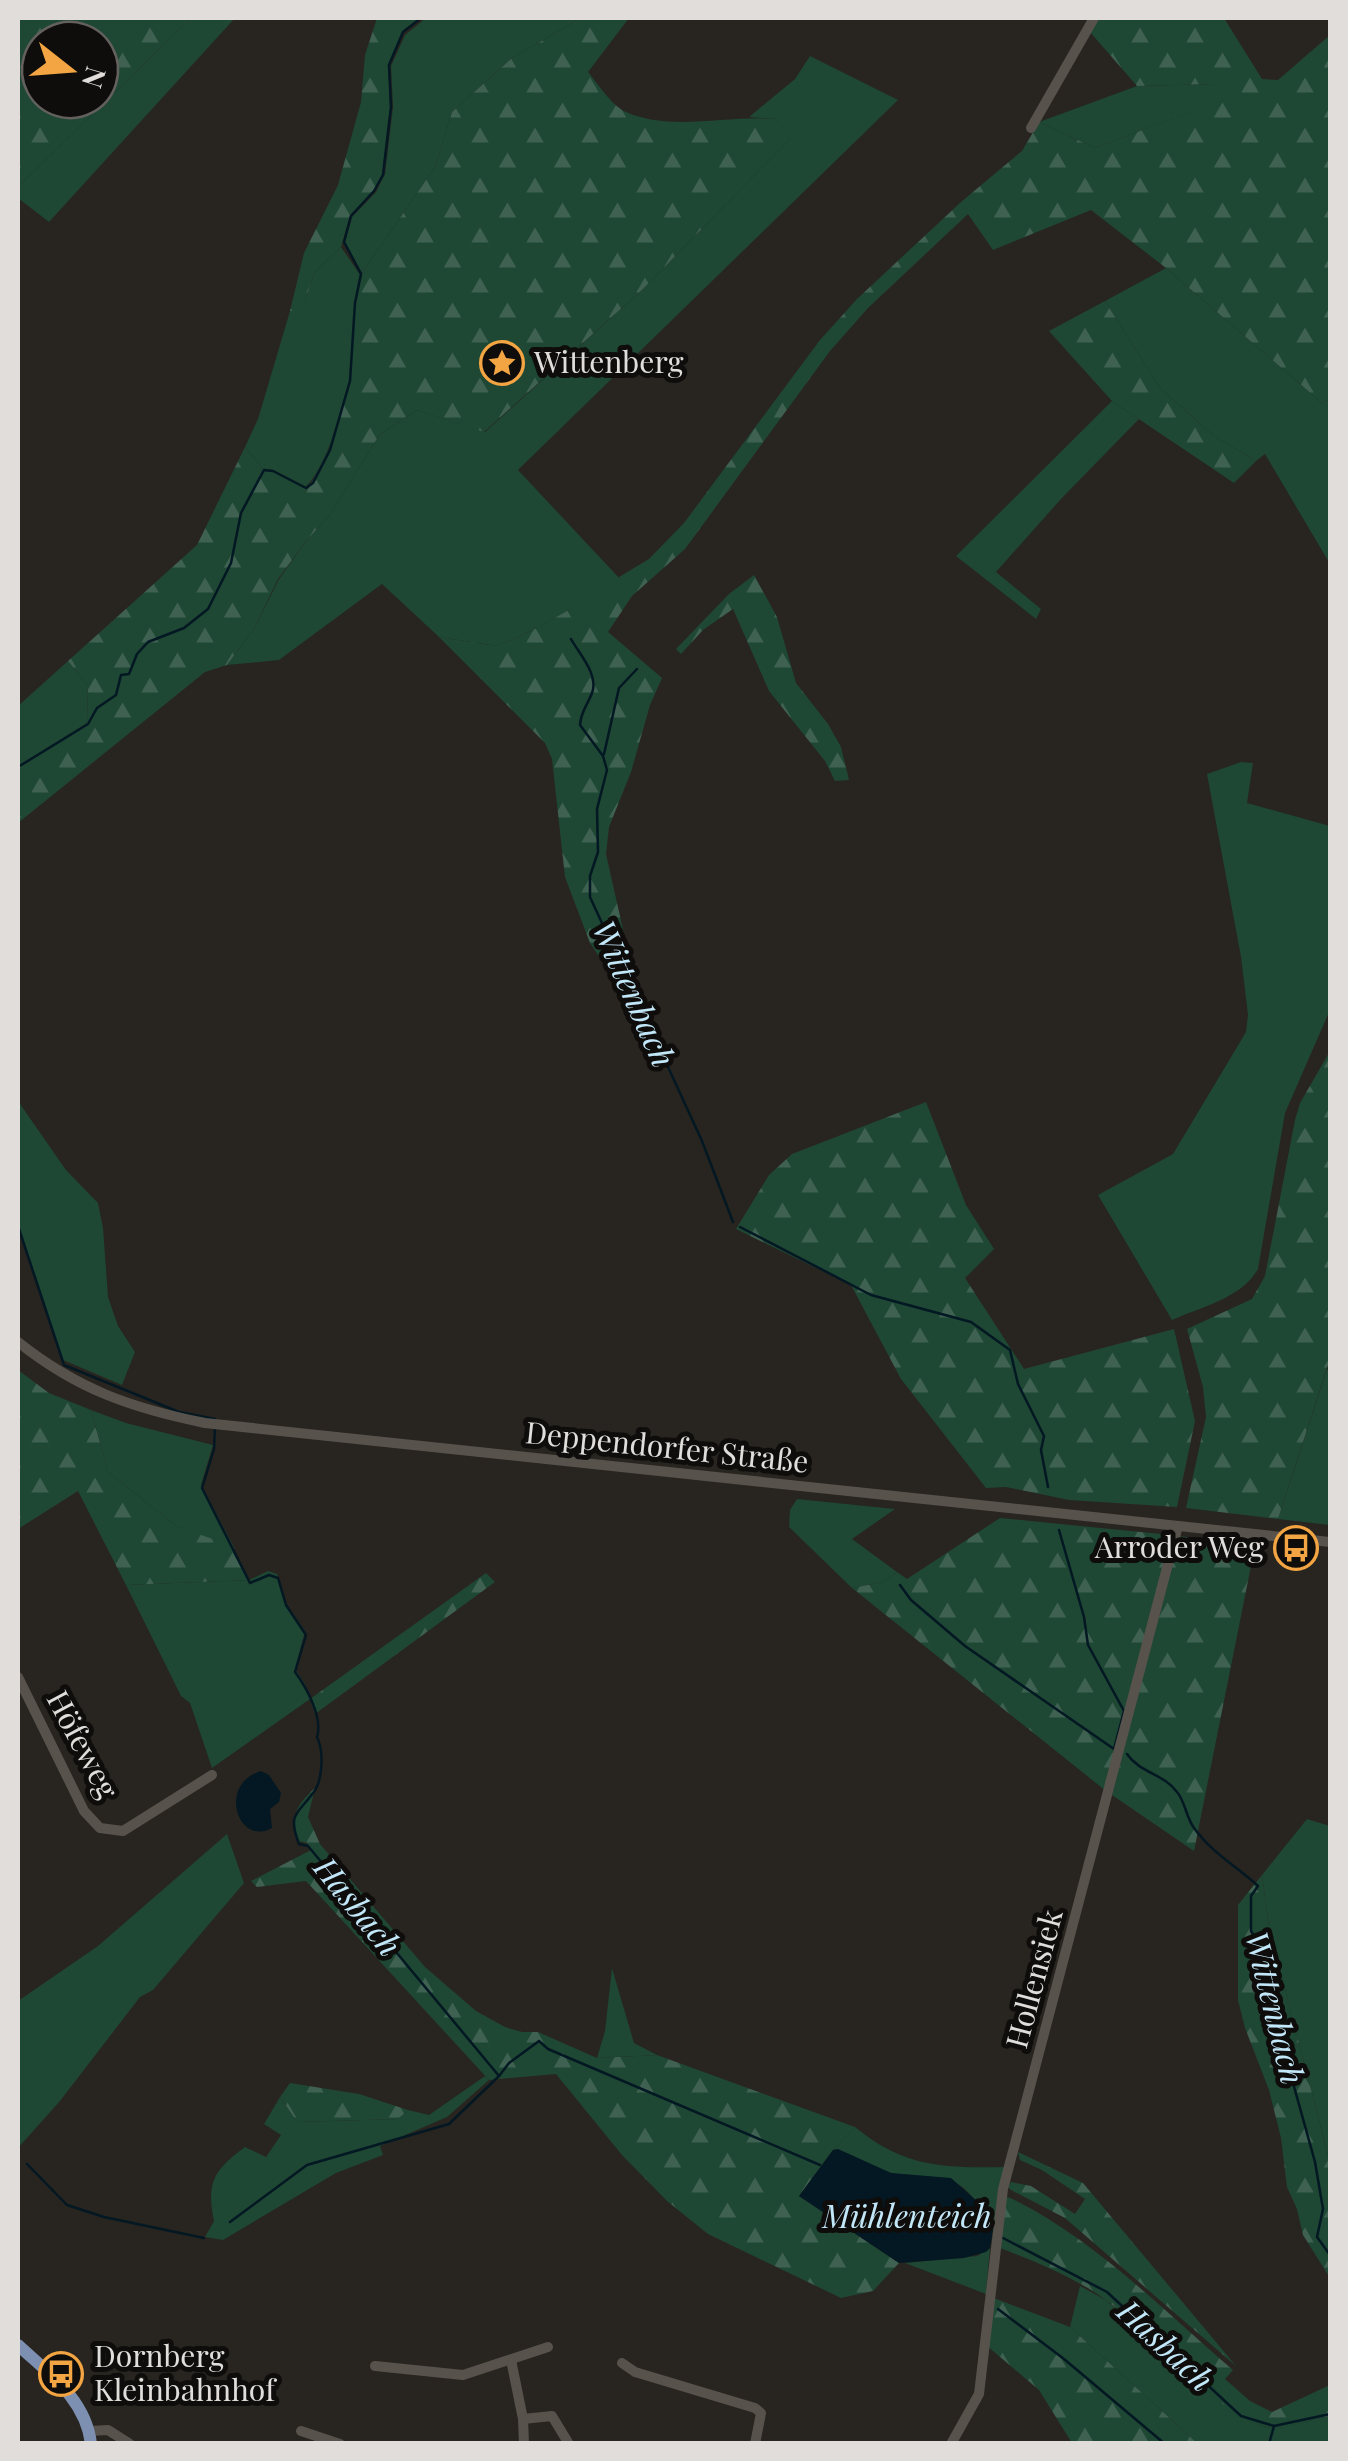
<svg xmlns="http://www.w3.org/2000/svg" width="1348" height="2461" viewBox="0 0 1348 2461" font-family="'Playfair Display',serif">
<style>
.grass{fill:#1e4734}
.forest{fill:url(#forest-firs);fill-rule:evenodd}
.water{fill:#031822}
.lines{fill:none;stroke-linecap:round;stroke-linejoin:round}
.stream{stroke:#031822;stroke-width:2.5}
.minor{stroke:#57524c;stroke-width:10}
.major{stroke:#7d90b1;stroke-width:12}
.labels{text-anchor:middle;stroke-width:10;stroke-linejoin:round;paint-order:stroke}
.poi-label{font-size:30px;fill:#e0ddda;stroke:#0f0d0b;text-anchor:start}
.street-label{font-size:30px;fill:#e0ddda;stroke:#0f0d0b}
.water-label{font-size:32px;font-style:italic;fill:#c2e7f9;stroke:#0f0d0b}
</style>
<defs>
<pattern id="forest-firs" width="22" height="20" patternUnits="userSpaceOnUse" patternTransform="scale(2.5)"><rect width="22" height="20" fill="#1e4734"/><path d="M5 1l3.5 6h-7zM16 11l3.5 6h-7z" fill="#3e6151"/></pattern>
</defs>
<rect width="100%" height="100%" fill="#28241f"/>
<!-- grass -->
<g class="grass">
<polygon points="191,18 235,18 49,222 18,198 18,187"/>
<polygon points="426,18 581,18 512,58 452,112 435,167 362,273 345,242 352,217 376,192 385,174 393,107 391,66 405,35"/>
<polygon points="810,56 898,100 518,470 622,581 531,631 497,646 439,637 382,584 279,660 227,665 254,629 279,579 306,541 329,516 380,434 417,410 485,432 644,288 791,138 775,119 749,117 795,79"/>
<polygon points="1214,84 1228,98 1095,148 1039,122 1137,86"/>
<path d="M341,247L361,276C353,310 355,344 350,379C346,403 324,473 305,487L273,470L263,469L245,447L258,419L290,311L301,310L315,272Z"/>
<polygon points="1166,268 1322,403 1330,399 1330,564 1265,454 1256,461 1214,436 1160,388 1105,301"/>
<polygon points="1112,401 1139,419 1061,499 996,572 1041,609 1036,619 956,556"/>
<polygon points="68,661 88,686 87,723 18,767 18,706"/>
<path d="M1241,762L1253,763L1247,803L1330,826V1010L1285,1113L1258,1269C1242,1298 1201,1307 1172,1320L1098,1195L1173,1154L1246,1032L1248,1015L1241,957L1207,774Z"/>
<polygon points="18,1101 66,1170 98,1203 103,1228 108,1297 118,1326 135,1352 122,1385 63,1360 18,1223"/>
<polygon points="1327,1369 1330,1371 1330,1525 1278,1519"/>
<polygon points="91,1410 126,1423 213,1445 201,1485 235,1549 176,1526 108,1472"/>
<polygon points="797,1499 895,1509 852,1539 897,1572 883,1582 852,1588 789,1527 790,1510"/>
<polygon points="268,1571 277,1574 285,1602 305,1631 295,1669 305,1684 310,1699 212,1768 190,1703 181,1696 126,1585 249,1580"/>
<polygon points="1307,1819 1330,1826 1330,2163 1269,1927 1262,1875"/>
<polygon points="227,1834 244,1883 153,1990 140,1997 60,2101 18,2148 18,2001 98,1946"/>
<polygon points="612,1968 634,2043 657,2055 597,2058 605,2031"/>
<path d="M485,2076L489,2080L447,2117L380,2146L383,2155L336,2173L223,2240L205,2237L214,2221C206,2182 214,2170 245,2147L266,2157L281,2135L264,2124L280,2097L297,2122L398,2119L408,2110L429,2115Z"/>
<path d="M855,2127C905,2168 944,2168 1006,2167L993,2230C958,2165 953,2185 892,2173C871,2169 854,2152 833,2150Z"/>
<polygon points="990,2248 986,2294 905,2263 977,2256"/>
<path d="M1080,2286L1106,2300C1141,2332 1227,2420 1270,2428C1283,2430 1314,2418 1330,2416V2443H1197L1070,2327Z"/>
</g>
<!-- forest -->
<g class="forest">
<path d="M18,18H191L18,187ZM40,40H100V100H40Z"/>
<polygon points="377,18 420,18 403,31 388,65 390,107 382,174 374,190 350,215 341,247 315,272 301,311 290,311 304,253 338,185 361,102 365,55"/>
<path d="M581,18H629L588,72C598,84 612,106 626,112C671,132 727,115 775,119L792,137L644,288L484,432L417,410L380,434L329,516L306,541L278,579L254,629L227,665L205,672L18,823V767L87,723L88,686L68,661L197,545L245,447L263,469L273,470L305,487L312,482L329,449L350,381L355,302L362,273L435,167L452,112L512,58Z"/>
<polygon points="1098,18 1224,18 1262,79 1278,80 1330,35 1330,399 1322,403 1166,268 1091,210 993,250 968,214 868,308 830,351 685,549 632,596 608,632 662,678 650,705 631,772 609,827 606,854 631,965 629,972 615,980 590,943 565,877 552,759 545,743 439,637 497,646 531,631 621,581 619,577 649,559 684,523 820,340 857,299 961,202 1022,151 1039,122 1095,148 1227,98 1214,84 1137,86 1090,32"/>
<polygon points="1105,301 1160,388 1214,436 1256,461 1234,483 1112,401 1049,331"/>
<polygon points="754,575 777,617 796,683 828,724 841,747 849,780 835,781 825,761 769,691 733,609 703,630 681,654 676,649 729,594"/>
<polygon points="1330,1051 1330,1359 1278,1519 1186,1508 1206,1417 1203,1387 1187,1329 1252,1299 1265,1276 1295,1120 1300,1103"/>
<polygon points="926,1102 966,1205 994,1249 965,1278 1024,1369 1174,1329 1195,1421 1177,1507 1069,1500 1006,1487 986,1488 901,1379 851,1285 736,1229 769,1175 792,1154"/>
<polygon points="18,1370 49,1393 91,1410 108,1472 176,1526 232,1546 249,1580 126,1585 78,1491 18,1529"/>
<polygon points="1000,1518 1171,1535 1106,1791 852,1588 883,1582 897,1572 907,1579"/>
<polygon points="1179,1536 1255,1546 1194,1851 1112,1795"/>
<polygon points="486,1573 495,1582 315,1714 310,1699"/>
<path d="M315,1788L308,1817L320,1844L425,1967L476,2011L505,2027L522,2032H538L597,2058L657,2055L855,2127L833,2150L799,2196L899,2263L873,2291L841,2298L708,2234L667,2201L622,2155L556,2074L489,2080L306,1881L257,1887L251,1881L311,1850L307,1843L298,1841C289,1817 297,1804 315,1788Z"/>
<polygon points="1262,1875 1269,1927 1330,2163 1330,2278 1303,2235 1297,2209 1287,2187 1281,2138 1269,2090 1245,2028 1238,2000 1238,1905"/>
<polygon points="290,2083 359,2094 408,2110 398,2119 297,2122 280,2097"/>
<polygon points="1018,2152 1083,2183 1236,2366 1065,2218 1011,2190 1008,2187 1011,2182 1031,2186 1075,2214 1085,2199 1042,2170 1020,2160"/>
<path d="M1008,2197C1090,2235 1164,2311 1233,2370L1225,2379L1250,2401L1272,2412L1330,2385V2416C1314,2418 1284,2430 1271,2428C1221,2420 1149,2333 1107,2301C1077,2278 1032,2260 997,2247L1003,2201Z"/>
<polygon points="991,2297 1070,2327 1197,2443 1072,2443 1039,2390 986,2345"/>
</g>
<!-- water -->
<g class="water">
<path d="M261,1771L269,1775L281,1793L279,1802L270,1809L272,1828C238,1847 217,1784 261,1771Z"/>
<polygon points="838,2149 891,2173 951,2178 978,2202 993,2230 990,2248 986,2252 964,2258 899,2263 799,2196 833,2150"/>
</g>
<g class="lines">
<!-- stream -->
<g class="stream">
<path d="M571,639C580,655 599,675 592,693C587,706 581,711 580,725L603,756L607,770L597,809L598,852L590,876V897L702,1141L733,1222"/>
<polyline points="604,754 619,688 637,669"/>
<polyline points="18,767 88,724 97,708 116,695 121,675 129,674 137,654 148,642 184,628 208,609 231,563 241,513 264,470 273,471 306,488 313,483 330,450 350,381 355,303 361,274 344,242 351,216 374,191 383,175 391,107 389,65 403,32 421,18"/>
<polyline points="18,1226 64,1365 179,1412 215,1419"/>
<polyline points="740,1227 871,1295 971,1322 1010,1350 1018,1384 1044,1436 1041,1450 1048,1487"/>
<path d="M215,1427L214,1449L202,1488L250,1583L269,1575L278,1578L286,1605L306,1635L295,1672C307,1688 323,1718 317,1737C324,1751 323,1781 313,1793C298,1814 287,1813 299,1844L308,1846L499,2076L509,2063L539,2041L548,2049L820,2165"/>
<polyline points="900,1585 911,1600 965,1646 1114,1749 1124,1711 1088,1645 1084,1617 1059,1530"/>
<path d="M1127,1754C1140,1773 1164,1774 1177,1792C1185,1801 1186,1817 1194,1828C1211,1852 1236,1866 1258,1886L1251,1896V1931L1260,1946L1273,2011L1315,2162L1323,2209L1317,2237L1330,2255"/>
<polyline points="27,2164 67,2205 104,2217 204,2238"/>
<polyline points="230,2222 307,2165 449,2124 499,2076"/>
<polyline points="1003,2238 1107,2292 1241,2416 1274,2426 1330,2414"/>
<polyline points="998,2309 1064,2359 1165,2444"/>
<polyline points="1269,2444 1274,2426"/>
</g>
<!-- minor -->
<g class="minor">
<polyline points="1031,128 1094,18"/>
<path d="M18,1342C77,1389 131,1408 205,1423L1330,1542"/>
<polyline points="18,1677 84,1811 100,1828 123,1831 212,1775"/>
<polyline points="511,2360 523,2419 524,2444"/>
<polyline points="622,2363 635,2372 755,2408 761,2413 755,2444"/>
<polyline points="375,2366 463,2375 548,2347"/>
<polyline points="523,2419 552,2416 569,2444"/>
<polyline points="89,2431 108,2430 130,2444"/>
<polyline points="301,2431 340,2444"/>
<polyline points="951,2444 979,2394 1003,2189 1178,1526"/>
</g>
<!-- major -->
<path class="major" d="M18,2345C48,2373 86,2399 91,2444"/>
</g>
<!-- icons -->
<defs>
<g id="sight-ring" transform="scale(2.25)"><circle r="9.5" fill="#0f0d0b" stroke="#f2a542" stroke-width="1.5"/><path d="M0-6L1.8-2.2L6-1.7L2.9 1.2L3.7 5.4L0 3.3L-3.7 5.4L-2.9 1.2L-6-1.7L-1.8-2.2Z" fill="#f2a542"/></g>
<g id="bus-ring" transform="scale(2.25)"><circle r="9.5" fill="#0f0d0b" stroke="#f2a542" stroke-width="1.5"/><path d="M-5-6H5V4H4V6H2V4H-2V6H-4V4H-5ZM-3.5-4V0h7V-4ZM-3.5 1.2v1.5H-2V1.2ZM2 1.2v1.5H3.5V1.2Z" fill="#f2a542"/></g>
</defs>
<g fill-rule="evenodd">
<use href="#sight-ring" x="502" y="363"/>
<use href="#bus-ring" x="1296" y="1548"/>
<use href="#bus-ring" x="61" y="2374"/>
</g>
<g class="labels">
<!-- poi labels -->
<g class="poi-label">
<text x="534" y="373">Wittenberg</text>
<text x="1264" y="1558" text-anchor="end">Arroder Weg</text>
<text x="94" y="2367">Dornberg<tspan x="94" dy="34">Kleinbahnhof</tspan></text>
</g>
<!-- street labels -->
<g class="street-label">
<text transform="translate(667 1448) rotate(6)" y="10">Deppendorfer Straße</text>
<text transform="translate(82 1745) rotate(62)" y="10">Höfeweg</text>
<text transform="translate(1035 1979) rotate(-75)" y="10">Hollensiek</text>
</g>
<!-- water labels -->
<g class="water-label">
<text transform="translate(633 994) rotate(66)" y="11">Wittenbach</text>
<text transform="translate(357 1907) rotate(51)" y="11">Hasbach</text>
<text transform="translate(1274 2008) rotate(76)" y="11">Wittenbach</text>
<text x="907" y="2228">Mühlenteich</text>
<text transform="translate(1165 2346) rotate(43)" y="11">Hasbach</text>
</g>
</g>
<!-- border -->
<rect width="1348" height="2461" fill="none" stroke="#e0ddda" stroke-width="40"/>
<!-- north arrow -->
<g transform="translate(70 70) rotate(107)"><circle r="48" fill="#0f0d0b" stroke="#63605e" stroke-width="2.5"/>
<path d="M0-8L18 38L0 25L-18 38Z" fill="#f2a542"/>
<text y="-15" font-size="28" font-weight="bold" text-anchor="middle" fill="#e0ddda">N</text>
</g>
</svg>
